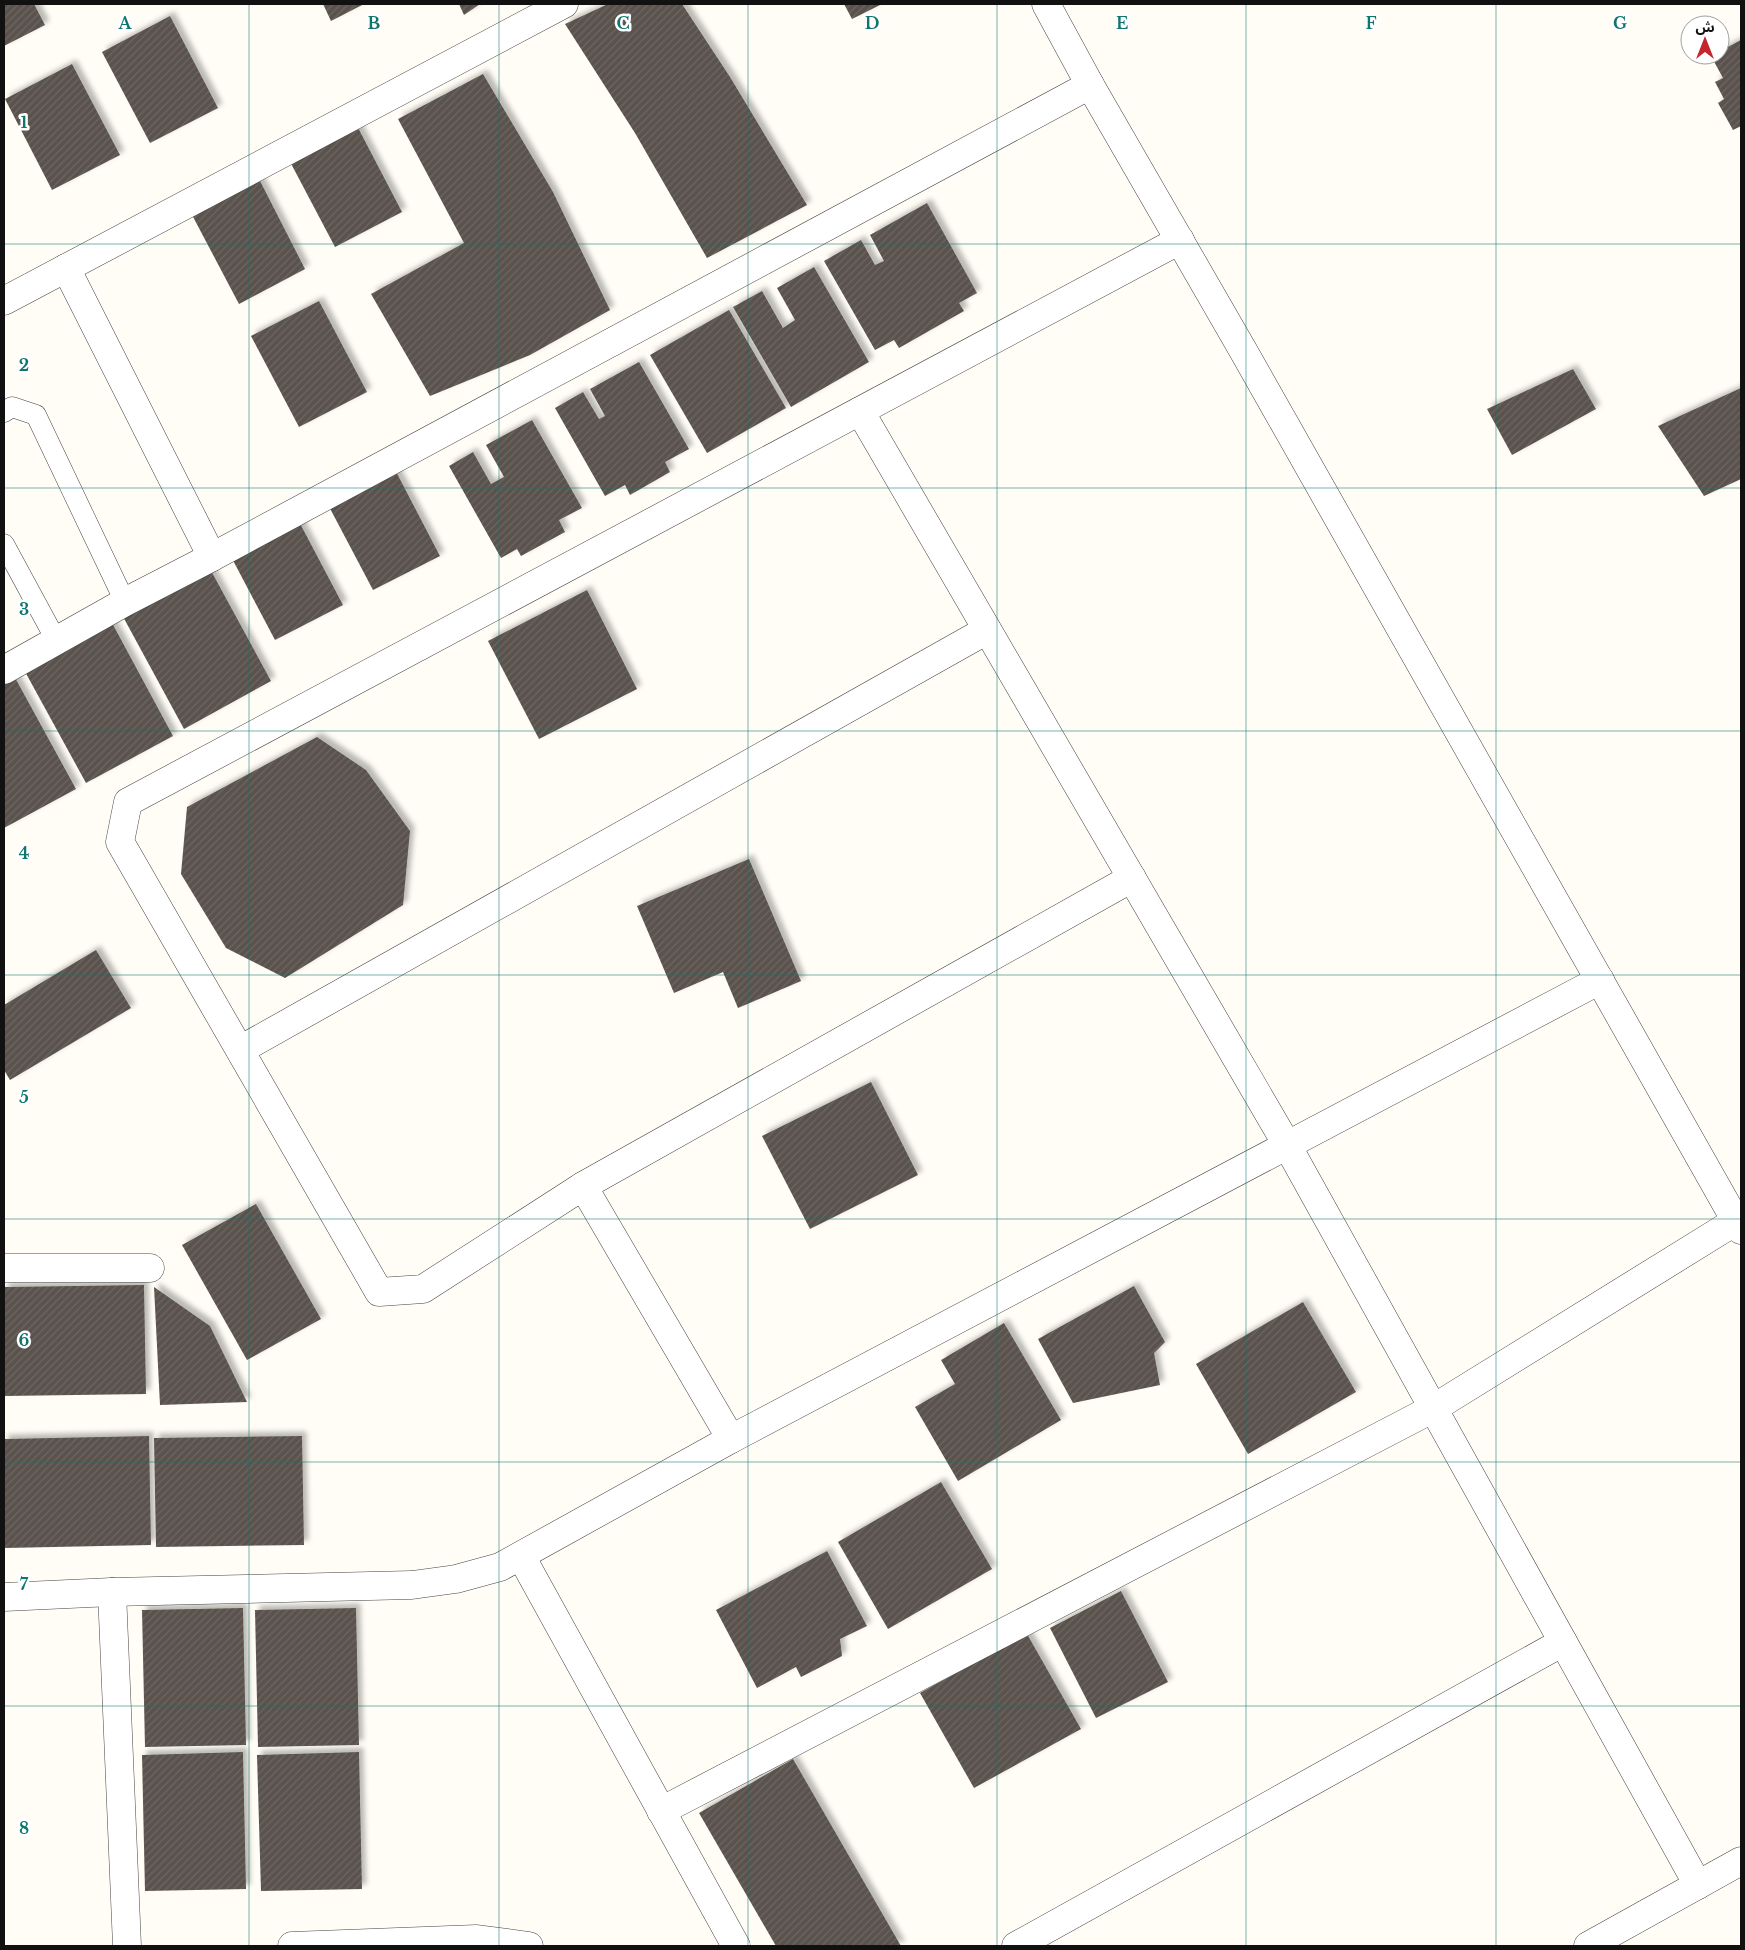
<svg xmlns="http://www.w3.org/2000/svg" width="1745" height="1950" viewBox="0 0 1745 1950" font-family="'Libre Baskerville','Noto Sans Arabic',serif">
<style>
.building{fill:url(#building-hatch);filter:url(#shadow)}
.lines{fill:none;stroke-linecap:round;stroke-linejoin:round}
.service-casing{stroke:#444;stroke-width:21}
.minor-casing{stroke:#444;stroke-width:29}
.tertiary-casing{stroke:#444;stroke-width:29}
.service{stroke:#fff;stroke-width:20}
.minor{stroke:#fff;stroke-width:28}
.tertiary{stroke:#fff;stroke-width:28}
.grid{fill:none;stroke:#0f766e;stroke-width:1;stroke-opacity:0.55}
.grid-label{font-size:16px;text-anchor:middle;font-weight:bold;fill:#0f766e;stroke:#fff;stroke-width:5;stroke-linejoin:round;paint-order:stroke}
</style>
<defs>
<pattern id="building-hatch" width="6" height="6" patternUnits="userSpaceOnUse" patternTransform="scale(1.25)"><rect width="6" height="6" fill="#5a524d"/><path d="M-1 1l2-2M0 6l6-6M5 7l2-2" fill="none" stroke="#6d6662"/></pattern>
<filter id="shadow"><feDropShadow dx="4.5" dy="-4.5" stdDeviation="2.5" flood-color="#0004"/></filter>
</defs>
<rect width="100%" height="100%" fill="#fffdf5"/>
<!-- building -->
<g class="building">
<polygon points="4,4 34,4 45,25 4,46"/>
<polygon points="323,4 364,4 331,21"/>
<polygon points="459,4 480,4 464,15"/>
<polygon points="608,4 682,4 730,77 807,205 707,258 635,133 565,24"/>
<polygon points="844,4 882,4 852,19"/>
<polygon points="170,16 218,108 150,143 102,52"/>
<polygon points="1741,40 1741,126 1733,130 1718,103 1724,99 1715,82 1723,78 1711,56 1720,55 1720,51"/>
<polygon points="72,64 120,155 52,190 5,99"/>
<polygon points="483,74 553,192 610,310 530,355 430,396 371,294 464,243 398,119"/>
<polygon points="354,120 402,212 335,247 287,156"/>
<polygon points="258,177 305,269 239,304 191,213"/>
<polygon points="927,203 977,293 959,303 964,311 899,348 894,340 875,350 824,261 861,240 875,265 884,261 870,235"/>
<polygon points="814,267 869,362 791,407 733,307 762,291 783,328 795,320 777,288"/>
<polygon points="319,301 367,392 299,427 251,336"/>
<polygon points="729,310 786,408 707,453 650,355"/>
<polygon points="639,362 689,449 665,462 670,472 630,495 625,485 605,496 555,408 583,392 599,419 605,416 590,389"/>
<polygon points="1573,369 1596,409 1512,455 1487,409"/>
<polygon points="1741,388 1741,479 1704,496 1658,426"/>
<polygon points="532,420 582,508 559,520 565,532 521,556 517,549 501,558 449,466 473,452 491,484 504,477 486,445"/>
<polygon points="392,464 440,556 373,590 325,499"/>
<polygon points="295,514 343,605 275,640 227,549"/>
<polygon points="209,567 271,681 184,729 121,613"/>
<polygon points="587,590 637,689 539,739 488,641"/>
<polygon points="111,621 173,736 86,783 23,668"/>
<polygon points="13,674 76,789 4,828 4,679"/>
<polygon points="317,737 366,770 410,831 403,905 285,978 226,948 181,874 187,807"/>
<polygon points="749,859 801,981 738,1008 723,972 674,993 637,906"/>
<polygon points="96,950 131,1008 10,1080 4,1070 4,1005"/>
<polygon points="871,1082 918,1175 810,1229 762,1136"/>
<polygon points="256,1204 321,1319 247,1360 182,1245"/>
<polygon points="144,1285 146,1394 4,1396 4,1287"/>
<polygon points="1134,1286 1165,1342 1154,1353 1160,1385 1073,1403 1038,1339"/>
<polygon points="154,1287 210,1326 247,1402 160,1405"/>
<polygon points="1303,1302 1356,1392 1248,1454 1196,1364"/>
<polygon points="1004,1323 1061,1420 958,1481 915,1407 955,1384 941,1360"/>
<polygon points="149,1436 151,1545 4,1548 4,1439"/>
<polygon points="302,1436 304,1545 156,1547 154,1438"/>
<polygon points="941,1482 992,1569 888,1629 838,1542"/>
<polygon points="827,1551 867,1626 840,1639 842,1656 801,1677 796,1667 757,1688 716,1610"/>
<polygon points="1121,1591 1168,1682 1096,1718 1050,1628"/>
<polygon points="243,1608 246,1745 145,1747 142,1610"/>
<polygon points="356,1608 359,1745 258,1747 255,1610"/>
<polygon points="1027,1634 1081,1729 974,1788 920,1693"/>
<polygon points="243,1752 246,1889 145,1891 142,1755"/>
<polygon points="359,1752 362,1889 261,1891 257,1755"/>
<polygon points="793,1759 901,1946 776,1946 699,1813"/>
</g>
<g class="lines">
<!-- service casing -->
<g class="service-casing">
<g id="service">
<polyline points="4,412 12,407 36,415 125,602"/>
<polyline points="4,544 56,640"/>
</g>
</g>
<!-- minor casing -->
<g class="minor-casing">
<g id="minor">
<polyline points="66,268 212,557"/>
<polyline points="4,301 564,4"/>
<polyline points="860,411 1287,1145 1698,1885"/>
<polyline points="4,670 125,602 212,557 1090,85"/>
<polyline points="240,1050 987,630"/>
<polyline points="583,1186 1132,878"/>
<polyline points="4,1268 150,1268"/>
<polyline points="731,1439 1600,980"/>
<polyline points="521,1556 736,1946"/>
<polyline points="112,1592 127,1946"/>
<polyline points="4,1597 112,1592 412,1585 456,1579 500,1567 731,1439 583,1186 423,1289 379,1292 120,842 128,802 1180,240"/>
<polyline points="661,1811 1434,1408 1736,1221"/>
<polyline points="292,1946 477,1939 529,1946"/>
<polyline points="1016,1946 1563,1642"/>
<polyline points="1588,1946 1741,1861"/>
</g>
</g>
<!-- tertiary casing -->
<g class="tertiary-casing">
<polyline id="tertiary" points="1046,4 1090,85 1244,352 1741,1230"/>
</g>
<!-- service -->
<use href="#service" class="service"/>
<!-- minor -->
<use href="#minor" class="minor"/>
<!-- tertiary -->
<use href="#tertiary" class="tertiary"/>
</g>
<!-- grid -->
<path class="grid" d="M249,4V1946M499,4V1946M748,4V1946M997,4V1946M1246,4V1946M1496,4V1946M4,244H1741M4,488H1741M4,731H1741M4,975H1741M4,1219H1741M4,1462H1741M4,1706H1741"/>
<g class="grid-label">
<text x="125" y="29">A</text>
<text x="374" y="29">B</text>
<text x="623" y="29">C</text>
<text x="872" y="29">D</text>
<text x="1122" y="29">E</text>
<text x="1371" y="29">F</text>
<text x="1620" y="29">G</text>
<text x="24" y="128">1</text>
<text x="24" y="371">2</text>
<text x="24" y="615">3</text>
<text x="24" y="859">4</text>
<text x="24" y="1103">5</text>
<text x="24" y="1346">6</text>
<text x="24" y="1590">7</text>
<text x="24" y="1834">8</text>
</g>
<!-- border -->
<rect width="1745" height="1950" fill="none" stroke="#111111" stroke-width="10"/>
<!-- north arrow -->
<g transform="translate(1705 40)"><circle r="24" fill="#ffffff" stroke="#a0a0a0"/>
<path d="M0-4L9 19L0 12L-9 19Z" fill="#c4262e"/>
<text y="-8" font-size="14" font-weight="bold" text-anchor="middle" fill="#111111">ش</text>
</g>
</svg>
